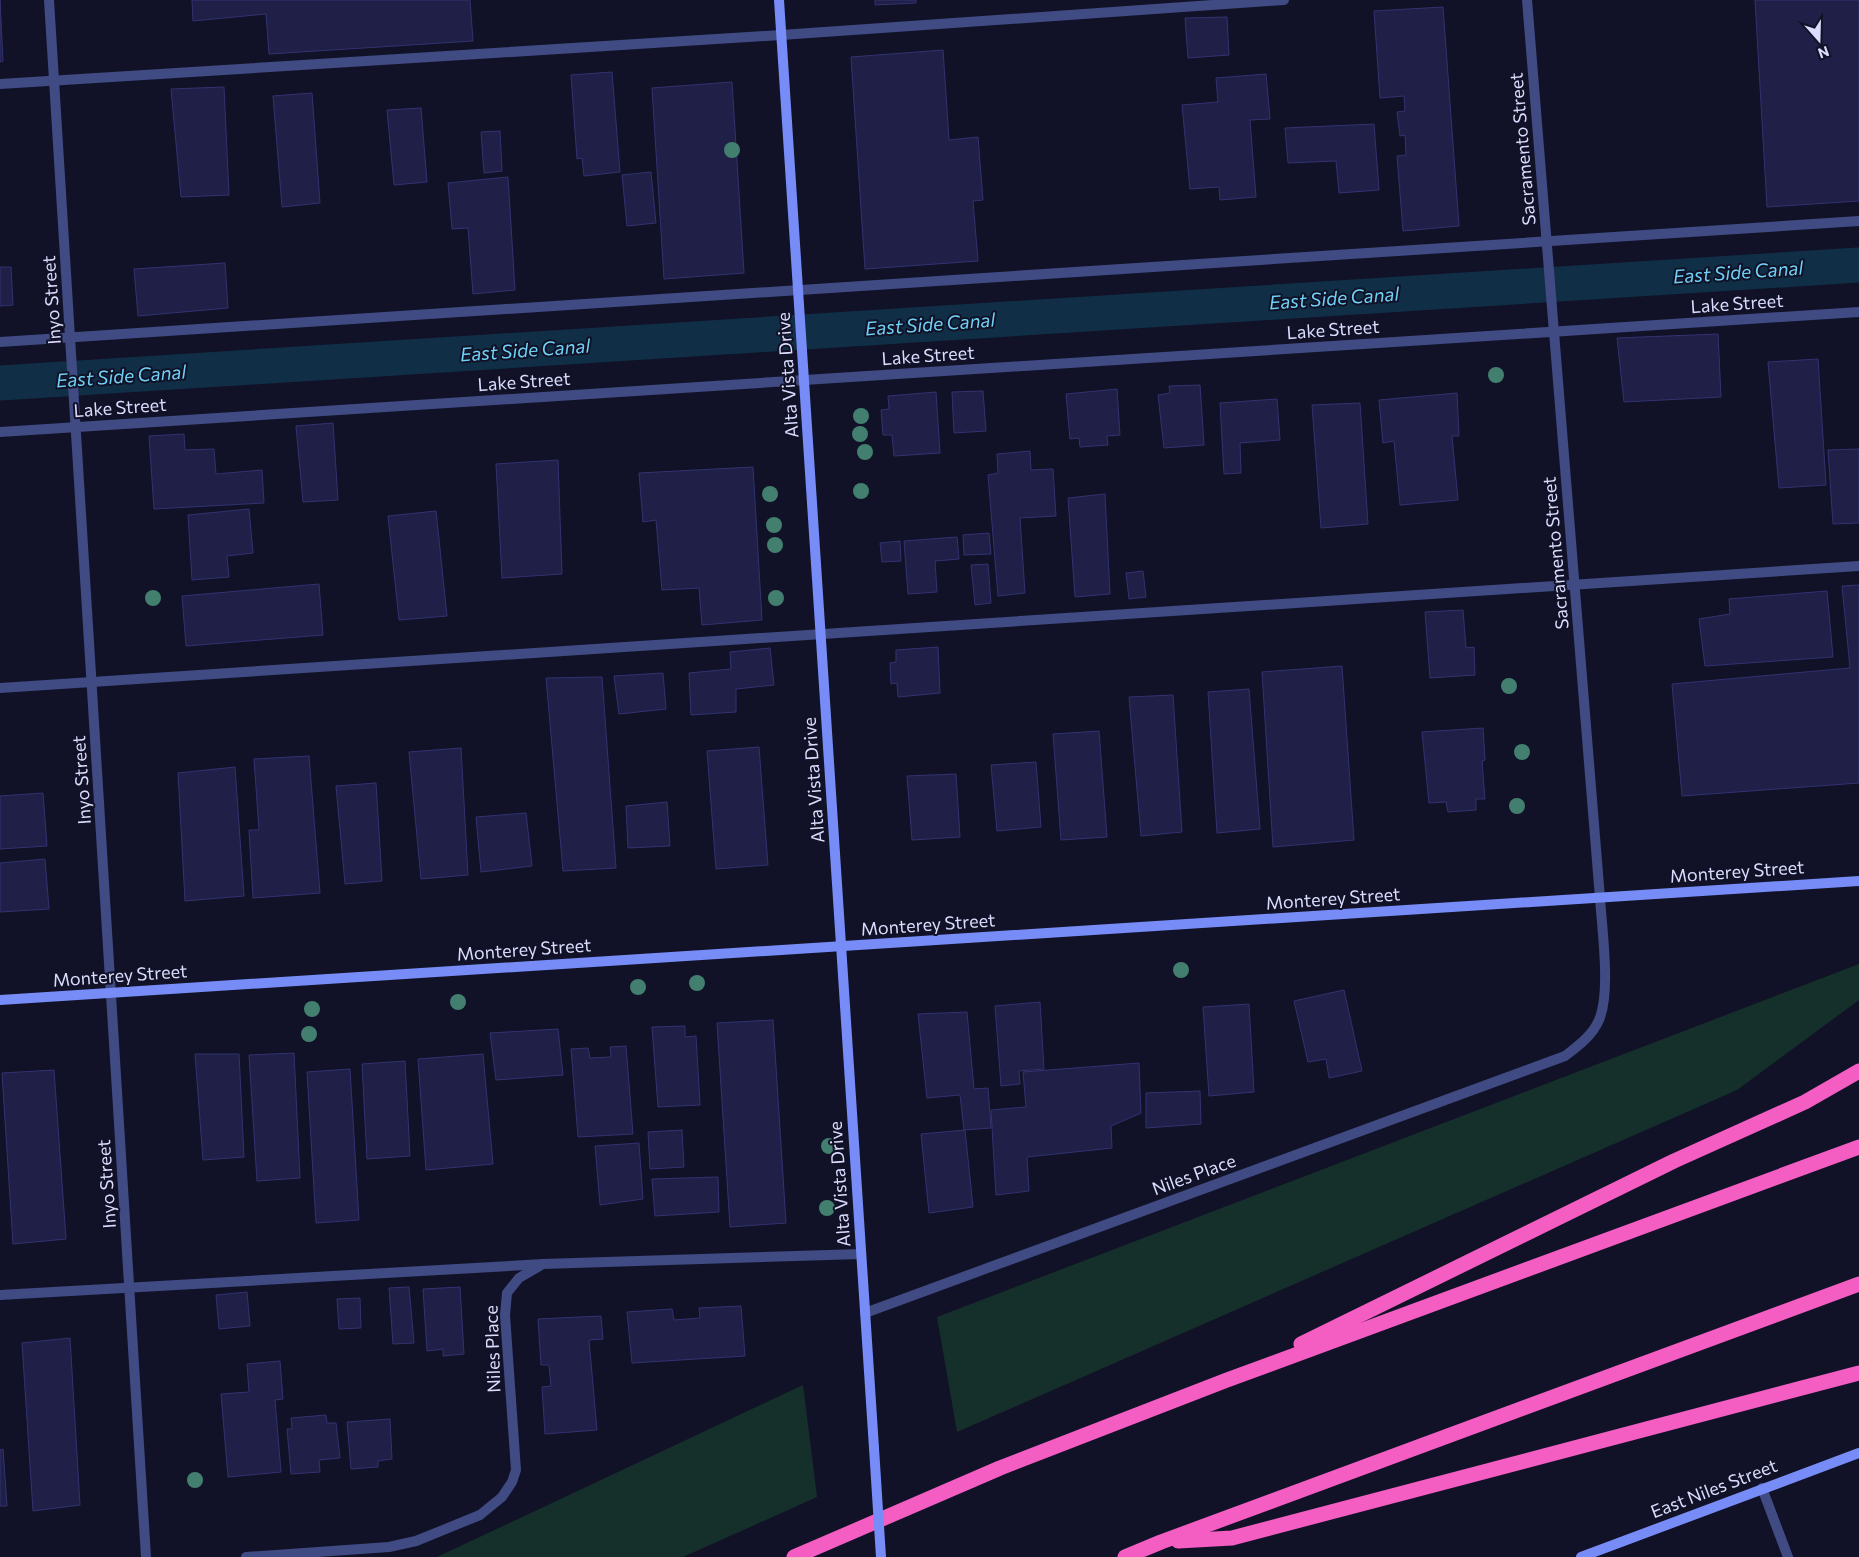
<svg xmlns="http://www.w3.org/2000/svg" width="1859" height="1557" viewBox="0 0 1859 1557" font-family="Commissioner,sans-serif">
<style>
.green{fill:#15302a}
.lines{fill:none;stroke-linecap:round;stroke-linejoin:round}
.canal{stroke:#102f47;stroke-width:35}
.building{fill:#1f1f47;stroke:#333271}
.lane{stroke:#404a83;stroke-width:10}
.street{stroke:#404a83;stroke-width:10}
.secondary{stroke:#778cf6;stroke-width:10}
.highway{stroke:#f45dc2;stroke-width:15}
.secondary-bridge{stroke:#778cf6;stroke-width:10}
.tree{fill:#427f6e}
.labels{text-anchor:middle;stroke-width:4;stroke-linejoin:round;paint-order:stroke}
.street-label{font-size:18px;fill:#dadcfd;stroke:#111227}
.water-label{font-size:19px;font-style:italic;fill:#6fd1f5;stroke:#111227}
</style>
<rect width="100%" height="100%" fill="#111227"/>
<!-- green -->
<g class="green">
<polygon points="1859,964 1859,1000 1737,1090 957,1432 937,1317"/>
<polygon points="803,1385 817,1497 683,1557 437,1557"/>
</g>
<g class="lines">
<!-- canal -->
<polyline class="canal" points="0,383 1859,265"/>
</g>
<!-- building -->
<g class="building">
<polygon points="0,0 3,61 0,62"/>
<polygon points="192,0 470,0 473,41 269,54 266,14 193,21"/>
<polygon points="875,0 916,0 916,3 875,5"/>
<polygon points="1755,0 1859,0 1859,201 1767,207"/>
<polygon points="1443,7 1459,226 1403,231 1397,156 1406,155 1405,135 1400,136 1397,112 1405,111 1404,96 1380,98 1374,11"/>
<polygon points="1227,17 1229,55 1188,58 1185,18"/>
<polygon points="943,50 949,140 978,137 983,200 973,201 978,261 865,269 851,57"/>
<polygon points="612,72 620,172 584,176 582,158 577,159 571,75"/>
<polygon points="1266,74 1270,119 1250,120 1256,197 1220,200 1219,187 1190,189 1182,105 1218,102 1216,78"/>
<polygon points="732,82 744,273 664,279 652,88"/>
<polygon points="224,87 229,195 181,197 171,89"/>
<polygon points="312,93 320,203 282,207 273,96"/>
<polygon points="421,108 427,182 394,185 387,110"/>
<polygon points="1374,124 1379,190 1339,193 1336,161 1288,163 1285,128"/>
<polygon points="500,131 502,171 484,173 481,132"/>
<polygon points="651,172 656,223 627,226 622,175"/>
<polygon points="508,177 515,290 473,294 468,228 452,229 448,183"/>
<polygon points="225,263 228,308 138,316 134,269"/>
<polygon points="0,267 11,267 13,305 0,306"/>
<polygon points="1718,334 1721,397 1624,402 1617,338"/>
<polygon points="1818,359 1826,485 1779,488 1768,362"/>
<polygon points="1200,385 1204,445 1164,448 1158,395 1170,393 1169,386"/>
<polygon points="1117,389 1120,435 1107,436 1108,445 1080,447 1079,438 1070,439 1066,394"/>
<polygon points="983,391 986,431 954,433 952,392"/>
<polygon points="936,392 940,453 894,456 892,435 883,435 881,410 889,409 888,396"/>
<polygon points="1457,393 1459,436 1452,436 1458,500 1400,505 1394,441 1383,443 1379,400"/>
<polygon points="1277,399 1280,440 1240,443 1241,473 1224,474 1220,403"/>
<polygon points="1360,403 1368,524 1321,528 1312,405"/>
<polygon points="333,423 338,500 303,502 296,426"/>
<polygon points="184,434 185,450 214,449 216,474 262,470 264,503 154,509 149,436"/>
<polygon points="1859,449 1859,523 1833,524 1828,450"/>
<polygon points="1030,451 1031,470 1053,469 1056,516 1020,518 1025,593 998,596 988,475 998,473 997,454"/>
<polygon points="558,460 562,574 502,578 496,464"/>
<polygon points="753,467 762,620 702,625 699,588 662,590 656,520 643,522 639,473"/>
<polygon points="1105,494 1110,594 1075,597 1068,498"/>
<polygon points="249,509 253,553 227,556 229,577 192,580 188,515"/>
<polygon points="436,511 447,616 399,620 388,516"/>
<polygon points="989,533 991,554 964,555 963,535"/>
<polygon points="957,537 959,559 935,561 937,592 908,594 904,541"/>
<polygon points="900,541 901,561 882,562 880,543"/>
<polygon points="988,564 991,603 975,605 971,565"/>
<polygon points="1143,571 1146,597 1129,599 1126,573"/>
<polygon points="319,584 323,635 186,646 182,596"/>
<polygon points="1859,585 1859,783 1682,796 1672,684 1850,668 1842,586"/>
<polygon points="1827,591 1833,657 1705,666 1699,619 1730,614 1729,599"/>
<polygon points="1463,610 1466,648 1474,647 1475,675 1430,678 1425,612"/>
<polygon points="938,647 940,693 898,697 897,683 891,684 890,663 896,662 896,650"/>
<polygon points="770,648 774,685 736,689 736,712 691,715 689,673 731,669 730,652"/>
<polygon points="1342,666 1354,840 1273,847 1262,672"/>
<polygon points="663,673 666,709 619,714 614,676"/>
<polygon points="602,677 616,868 563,871 546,678"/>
<polygon points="1249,689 1260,829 1217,833 1208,692"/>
<polygon points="1173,695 1182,832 1141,836 1129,697"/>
<polygon points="1483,728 1485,760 1482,761 1485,799 1476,799 1476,810 1448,812 1446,802 1429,803 1422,732"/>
<polygon points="1099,731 1107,837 1061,840 1053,734"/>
<polygon points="759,747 768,865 716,869 707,751"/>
<polygon points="461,748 468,875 421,879 409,752"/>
<polygon points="309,756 320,893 253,898 249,830 259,830 254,759"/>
<polygon points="1036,762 1041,827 997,831 991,765"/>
<polygon points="235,767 244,896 185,901 178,773"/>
<polygon points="956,774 960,837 912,840 907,776"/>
<polygon points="376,783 382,881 345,884 336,786"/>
<polygon points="43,793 47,846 0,849 0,796"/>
<polygon points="667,802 670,846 628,848 626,806"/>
<polygon points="526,813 532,866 481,872 476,817"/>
<polygon points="45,859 49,909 0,912 0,863"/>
<polygon points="1344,990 1362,1071 1329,1078 1326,1059 1308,1062 1294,1001"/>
<polygon points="1040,1002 1044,1069 1019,1071 1020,1084 1001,1086 995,1006"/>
<polygon points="1249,1004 1254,1092 1209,1096 1203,1007"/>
<polygon points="967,1012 974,1089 988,1088 991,1128 964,1130 960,1095 927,1098 918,1014"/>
<polygon points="773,1020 786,1223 730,1227 717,1023"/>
<polygon points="685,1026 685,1037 696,1036 700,1105 658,1107 652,1027"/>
<polygon points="558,1029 563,1075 496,1080 490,1033"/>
<polygon points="626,1046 633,1134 578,1137 571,1049 588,1048 590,1058 611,1057 610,1047"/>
<polygon points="294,1053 300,1178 257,1181 249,1055"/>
<polygon points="195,1054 239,1054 244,1157 203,1160"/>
<polygon points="483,1054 493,1164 426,1170 418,1059"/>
<polygon points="405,1061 410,1156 367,1159 362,1064"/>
<polygon points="1139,1063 1141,1113 1111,1126 1112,1148 1027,1157 1029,1191 996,1195 991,1110 1026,1107 1023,1072"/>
<polygon points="350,1069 359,1220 316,1223 307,1072"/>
<polygon points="54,1070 66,1239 13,1244 2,1073"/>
<polygon points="1200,1091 1201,1124 1146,1128 1146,1093"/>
<polygon points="682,1130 684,1167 650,1169 648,1132"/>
<polygon points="965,1130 973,1207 929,1213 921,1134"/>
<polygon points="639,1143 643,1199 600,1205 595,1146"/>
<polygon points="718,1177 719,1212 655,1216 652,1179"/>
<polygon points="409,1287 414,1343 393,1344 389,1288"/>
<polygon points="460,1287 464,1354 443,1356 443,1349 427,1351 423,1289"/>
<polygon points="247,1292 250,1326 219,1329 216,1295"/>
<polygon points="360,1298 361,1328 339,1329 337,1299"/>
<polygon points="741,1306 745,1356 632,1363 627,1312 672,1309 674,1320 700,1318 699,1308"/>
<polygon points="601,1316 603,1339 589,1340 597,1430 545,1434 542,1387 551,1386 549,1365 541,1365 538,1319"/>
<polygon points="70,1338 80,1505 33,1511 22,1343"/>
<polygon points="280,1361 283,1399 275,1400 281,1472 228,1477 221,1394 249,1392 247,1364"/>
<polygon points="326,1415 327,1423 336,1423 340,1458 319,1460 320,1472 291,1474 287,1429 292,1429 291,1418"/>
<polygon points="390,1419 392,1459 378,1461 378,1467 351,1469 347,1422"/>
<polygon points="3,1449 7,1506 0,1506 0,1450"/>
</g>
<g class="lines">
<!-- lane -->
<g class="lane">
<polyline points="0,84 781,35 1284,0"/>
<polyline points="0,688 1859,566"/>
<polyline points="0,1295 543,1264"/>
</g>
<!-- street -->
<g class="street">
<polyline points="49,0 146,1557"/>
<polyline points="0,342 1859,221"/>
<polyline points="0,432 1859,312"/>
<path d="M865,1313L1565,1056C1578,1046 1592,1036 1599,1020C1611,992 1602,930 1600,898L1527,0"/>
<polyline points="1762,1488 1788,1557"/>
<polyline points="246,1557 389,1547 416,1541 480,1515 502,1497 512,1482 516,1470 505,1315 507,1293 519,1278 543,1264 861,1254"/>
</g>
<!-- secondary -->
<g class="secondary">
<polyline points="779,0 874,1448"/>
<polyline points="0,1000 1859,881"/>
<polyline points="1581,1557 1859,1453"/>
</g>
<!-- highway -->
<g class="highway">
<polyline points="1301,1344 1674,1161 1805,1102 1859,1071"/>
<polyline points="1178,1541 1232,1538 1859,1373"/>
<polyline points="794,1557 1000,1468 1227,1380 1859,1147"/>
<polyline points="1125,1557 1161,1542 1859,1284"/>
</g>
<!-- secondary-bridge -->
<polyline class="secondary-bridge" points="874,1448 881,1557"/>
</g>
<!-- trees -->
<g class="tree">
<circle cx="732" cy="150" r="8"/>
<circle cx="1496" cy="375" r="8"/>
<circle cx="861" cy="416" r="8"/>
<circle cx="860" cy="434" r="8"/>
<circle cx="865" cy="452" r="8"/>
<circle cx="861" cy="491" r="8"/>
<circle cx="770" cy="494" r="8"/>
<circle cx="774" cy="525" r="8"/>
<circle cx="775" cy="545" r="8"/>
<circle cx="153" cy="598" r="8"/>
<circle cx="776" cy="598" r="8"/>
<circle cx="1509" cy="686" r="8"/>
<circle cx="1522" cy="752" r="8"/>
<circle cx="1517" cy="806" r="8"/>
<circle cx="1181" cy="970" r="8"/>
<circle cx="697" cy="983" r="8"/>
<circle cx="638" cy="987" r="8"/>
<circle cx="458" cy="1002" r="8"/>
<circle cx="312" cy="1009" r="8"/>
<circle cx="309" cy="1034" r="8"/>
<circle cx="829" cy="1146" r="8"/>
<circle cx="827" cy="1208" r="8"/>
<circle cx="195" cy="1480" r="8"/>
</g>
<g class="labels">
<!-- street labels -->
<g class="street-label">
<text transform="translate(1523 149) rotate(-95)" y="6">Sacramento Street</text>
<text transform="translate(52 300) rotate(-94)" y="6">Inyo Street</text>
<text transform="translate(1737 304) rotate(-4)" y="6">Lake Street</text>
<text transform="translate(1333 330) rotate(-4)" y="6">Lake Street</text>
<text transform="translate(928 356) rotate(-4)" y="6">Lake Street</text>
<text transform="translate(788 375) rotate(-94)" y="6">Alta Vista Drive</text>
<text transform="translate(524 382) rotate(-4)" y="6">Lake Street</text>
<text transform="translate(120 408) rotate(-4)" y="6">Lake Street</text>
<text transform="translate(1556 553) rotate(-95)" y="6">Sacramento Street</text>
<text transform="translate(82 780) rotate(-94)" y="6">Inyo Street</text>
<text transform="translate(814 780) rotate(-94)" y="6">Alta Vista Drive</text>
<text transform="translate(1737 872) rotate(-4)" y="6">Monterey Street</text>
<text transform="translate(1333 899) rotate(-4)" y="6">Monterey Street</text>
<text transform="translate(928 925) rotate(-4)" y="6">Monterey Street</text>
<text transform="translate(524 950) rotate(-4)" y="6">Monterey Street</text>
<text transform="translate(120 976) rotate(-4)" y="6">Monterey Street</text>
<text transform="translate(1194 1175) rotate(-20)" y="6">Niles Place</text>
<text transform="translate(107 1184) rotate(-94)" y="6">Inyo Street</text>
<text transform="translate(840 1184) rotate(-94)" y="6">Alta Vista Drive</text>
<text transform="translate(493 1349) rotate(-92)" y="6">Niles Place</text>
<text transform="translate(1714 1489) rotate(-21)" y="6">East Niles Street</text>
</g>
<!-- water labels -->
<g class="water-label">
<text transform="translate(1738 272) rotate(-4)" y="7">East Side Canal</text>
<text transform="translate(1334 298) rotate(-4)" y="7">East Side Canal</text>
<text transform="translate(930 324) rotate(-4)" y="7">East Side Canal</text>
<text transform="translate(525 350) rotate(-4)" y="7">East Side Canal</text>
<text transform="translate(121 376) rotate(-4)" y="7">East Side Canal</text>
</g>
</g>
<!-- north arrow -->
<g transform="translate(1819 40) rotate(160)" stroke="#111227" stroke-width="4" paint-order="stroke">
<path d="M0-4L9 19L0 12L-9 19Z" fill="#dadcfd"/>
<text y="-8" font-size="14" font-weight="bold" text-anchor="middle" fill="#dadcfd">N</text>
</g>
</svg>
